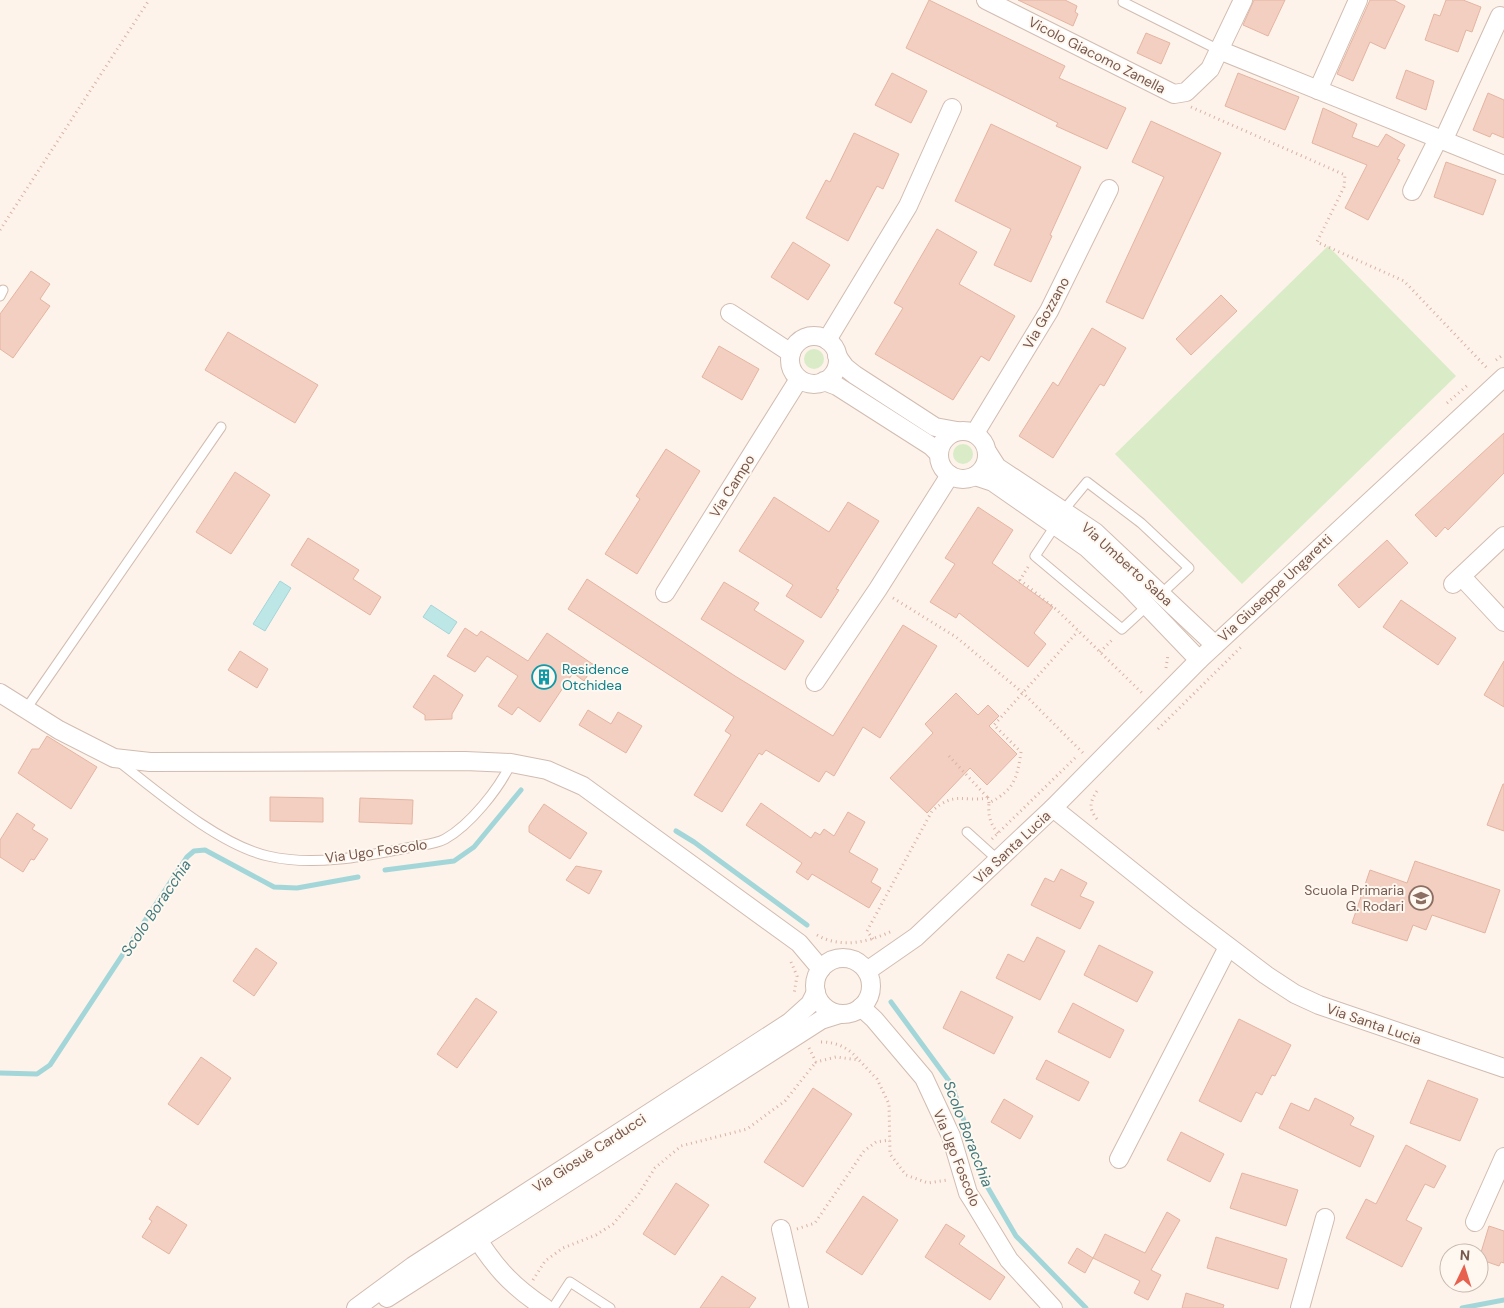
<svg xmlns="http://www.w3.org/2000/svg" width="1504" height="1308" viewBox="0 0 1504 1308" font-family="'DM Sans',sans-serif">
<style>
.green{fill:#d9ebc7}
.water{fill:#bde6e7;stroke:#a3d6d9}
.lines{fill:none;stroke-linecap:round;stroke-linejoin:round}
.stream{stroke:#a3d6d9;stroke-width:5}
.building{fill:#f3cfc1;stroke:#e5b4a1}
.lane-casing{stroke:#d2bcb1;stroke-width:11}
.street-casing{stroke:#d2bcb1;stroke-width:20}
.path{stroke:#d8b2a3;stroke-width:3;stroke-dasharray:1 4;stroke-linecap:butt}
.lane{stroke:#fff;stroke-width:9}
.street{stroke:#fff;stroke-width:18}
.labels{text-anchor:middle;stroke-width:4;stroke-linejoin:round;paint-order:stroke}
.street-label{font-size:14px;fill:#78574c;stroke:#fff8f0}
.culture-label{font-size:14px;fill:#0d838f;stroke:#fff8f0;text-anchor:start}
.education-label{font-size:14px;fill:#785e54;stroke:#fff8f0;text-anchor:end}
.water-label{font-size:15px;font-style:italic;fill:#3f797d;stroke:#fff8f0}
</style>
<rect width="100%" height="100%" fill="#fdf3ea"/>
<!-- green -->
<g class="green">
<polygon points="1328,246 1456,376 1242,584 1115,454"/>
<circle cx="814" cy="359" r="10"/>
<circle cx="963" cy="454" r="10"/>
</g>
<!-- water -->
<g class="water">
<polygon points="280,581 291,588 265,631 253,624"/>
<polygon points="431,605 457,622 449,634 423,617"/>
</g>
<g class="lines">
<!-- stream -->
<g class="stream">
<polyline points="676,831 694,842 807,925"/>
<polyline points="385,870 454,861 474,847 521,790"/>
<polyline points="891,1002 952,1085 984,1181 1016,1236 1086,1308"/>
<polyline points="0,1073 37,1074 50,1065 187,857 194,851 205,850 274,887 297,888 358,877"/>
<polyline points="1462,1308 1504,1300"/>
</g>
</g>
<!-- building -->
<g class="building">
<polygon points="929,0 1065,66 1059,78 1126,108 1107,149 1056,126 1058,123 906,48"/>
<polygon points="1018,0 1065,0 1077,6 1075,12 1078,14 1073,26"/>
<polygon points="1254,0 1285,0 1268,36 1243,25"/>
<polygon points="1370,0 1394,0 1405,6 1385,49 1370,42 1353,81 1337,74"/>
<polygon points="1446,0 1463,0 1481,7 1472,32 1466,30 1458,52 1425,40 1434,14 1440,16"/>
<polygon points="1146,33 1170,43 1161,64 1137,53"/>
<polygon points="1406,70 1434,81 1426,110 1396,98"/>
<polygon points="892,73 927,91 911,123 875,105"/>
<polygon points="1238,73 1299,97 1285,130 1225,106"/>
<polygon points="1488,93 1504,100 1504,138 1492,133 1490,137 1473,130"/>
<polygon points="1323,108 1357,124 1352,137 1378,147 1386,134 1405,145 1397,159 1400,160 1368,220 1345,208 1367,165 1312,143"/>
<polygon points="1151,121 1221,153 1143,319 1106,302 1164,177 1132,162"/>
<polygon points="991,124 1081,167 1050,235 1052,236 1031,282 994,265 1011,229 955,201"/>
<polygon points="854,133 899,154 883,189 877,186 848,241 806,218 826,180 830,182"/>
<polygon points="1446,162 1496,180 1483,215 1434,197"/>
<polygon points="937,229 977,252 959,284 1015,316 989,361 981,356 953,400 875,354 903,308 894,303"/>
<polygon points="793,242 830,265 808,300 771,277"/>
<polygon points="31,271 50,284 40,299 50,306 13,358 0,349 0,314"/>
<polygon points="1221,295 1237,311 1191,355 1176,339"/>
<polygon points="1092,328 1126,348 1104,386 1100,384 1053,458 1019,436 1053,382 1058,386"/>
<polygon points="228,332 318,385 295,423 205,370"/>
<polygon points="719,346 759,369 742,400 702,377"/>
<polygon points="1504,433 1504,473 1448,530 1445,527 1436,537 1415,515"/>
<polygon points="666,449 700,471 637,574 605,554 640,499 636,496"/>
<polygon points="235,472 270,495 231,554 196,532"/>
<polygon points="774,497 829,532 848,502 879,521 836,589 839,590 821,618 786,596 793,585 739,551"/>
<polygon points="978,507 1013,530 992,563 1053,607 1034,633 1046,644 1028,667 959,613 956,618 930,602 955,564 945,558"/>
<polygon points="308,538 359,570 353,579 381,597 370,615 291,565"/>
<polygon points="1387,540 1408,563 1359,608 1338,585"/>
<polygon points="587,579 735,676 833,736 903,625 937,646 880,738 863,727 834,776 826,771 819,782 766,750 762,755 759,753 722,812 694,795 731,735 725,731 734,717 568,609"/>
<polygon points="724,582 759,603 754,610 804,641 785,670 701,619"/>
<polygon points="1401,600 1456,638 1438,665 1383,627"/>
<polygon points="465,628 477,636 481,631 528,661 547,633 594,665 584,681 573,673 540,722 518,707 512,715 498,706 518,676 487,656 475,672 447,656"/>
<polygon points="240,651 268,669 257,688 228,670"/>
<polygon points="1504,661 1504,707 1484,695"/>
<polygon points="434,675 463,695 452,714 452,719 425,720 425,715 413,707"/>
<polygon points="956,693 978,715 988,705 999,716 989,726 1017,754 987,785 970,768 927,813 890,778 933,733 925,724"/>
<polygon points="588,710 611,724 618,712 642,726 626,753 579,725"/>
<polygon points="47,736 97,767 71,809 18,773 32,749 39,749"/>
<polygon points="1503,784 1504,784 1504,831 1487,825"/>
<polygon points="270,797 323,798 323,822 270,821"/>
<polygon points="360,798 413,800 412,824 359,822"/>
<polygon points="761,803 811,838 815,832 820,835 824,829 834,836 848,812 865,822 849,852 878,869 871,882 881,888 869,908 812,874 808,880 796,872 802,863 746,825"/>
<polygon points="544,804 587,833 570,859 529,832 529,826"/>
<polygon points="17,813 35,825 32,829 48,839 34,860 31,859 23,872 0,857 0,840"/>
<polygon points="1415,861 1500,890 1485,933 1432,915 1426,930 1413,925 1407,941 1352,923 1370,870 1407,883"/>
<polygon points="576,866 602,871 589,894 566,880"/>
<polygon points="1061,869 1087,883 1080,896 1094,902 1080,929 1031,905 1045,878 1054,882"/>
<polygon points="1037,937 1065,951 1040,1000 996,978 1008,954 1024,962"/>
<polygon points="1099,945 1153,972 1137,1002 1084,975"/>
<polygon points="256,948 277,963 254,996 233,981"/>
<polygon points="961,991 1013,1017 994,1054 943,1028"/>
<polygon points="476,998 497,1012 457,1068 437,1054"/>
<polygon points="1073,1003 1124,1030 1110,1058 1058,1032"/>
<polygon points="1239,1019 1291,1045 1275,1076 1272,1075 1262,1095 1256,1092 1241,1122 1199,1101"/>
<polygon points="201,1057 231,1078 198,1125 168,1104"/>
<polygon points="1046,1060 1089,1082 1079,1101 1036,1079"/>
<polygon points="1428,1080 1478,1099 1460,1141 1410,1123"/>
<polygon points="813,1088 852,1114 803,1187 764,1162"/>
<polygon points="1315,1098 1352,1116 1354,1118 1350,1125 1374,1136 1360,1167 1279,1128 1291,1103 1309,1111"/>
<polygon points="1004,1099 1033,1116 1020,1139 991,1122"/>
<polygon points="1181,1132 1224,1154 1210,1182 1167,1160"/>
<polygon points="1406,1145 1446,1166 1434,1188 1425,1184 1406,1220 1422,1228 1402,1267 1346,1238 1366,1199 1376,1204"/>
<polygon points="1242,1173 1298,1190 1286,1226 1230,1208"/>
<polygon points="676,1183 709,1205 675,1255 643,1234"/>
<polygon points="863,1196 898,1220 862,1275 826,1252"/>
<polygon points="157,1206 187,1225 169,1254 142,1237 152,1221 149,1219"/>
<polygon points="1167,1212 1180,1220 1151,1270 1161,1275 1148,1300 1134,1293 1140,1281 1093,1258 1105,1234 1145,1253"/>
<polygon points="946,1224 965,1236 959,1244 1005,1277 990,1300 925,1257"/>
<polygon points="1489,1226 1504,1231 1504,1263 1501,1262 1499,1266 1479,1259"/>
<polygon points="1216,1237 1287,1259 1278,1289 1207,1268"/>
<polygon points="1077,1248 1093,1258 1085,1273 1068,1263"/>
<polygon points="722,1276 756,1298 749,1308 700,1308"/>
<polygon points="1186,1293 1224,1305 1223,1308 1182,1308"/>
</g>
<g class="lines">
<!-- lane casing -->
<g class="lane-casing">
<g id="lane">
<polyline points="1123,2 1219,50"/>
<polyline points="0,296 3,290"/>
<polyline points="1063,511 1087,482 1141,523 1189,568 1161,594"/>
<polyline points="1055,526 1035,556 1122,629 1147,606"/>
<polyline points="26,709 221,427"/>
<path d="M118,761C158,792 219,845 268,856C315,867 366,856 412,847C422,845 436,844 445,839C470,825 499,789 511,763"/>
<polyline points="967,832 998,860"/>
<polyline points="553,1308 570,1282 610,1308"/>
</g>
</g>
<!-- street casing -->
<g class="street-casing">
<g id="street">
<polyline points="986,0 1174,94 1186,92 1210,69 1243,0"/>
<polyline points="1219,50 1504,165"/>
<polyline points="1318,90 1358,0"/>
<polyline points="1443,141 1500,16"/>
<polyline points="1412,191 1438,139"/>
<polyline points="730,313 791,353"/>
<circle cx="814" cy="360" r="24"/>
<polyline points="827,340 908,206 952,108"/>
<polyline points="837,356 845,367 855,375 935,427 957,431"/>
<polyline points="824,381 837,386 931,446 939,454"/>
<circle cx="963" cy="455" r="24"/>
<polyline points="975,433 1049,311 1109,189"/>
<polyline points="988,453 997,467 1095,532 1215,645"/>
<polyline points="975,476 993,482 1086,547 1130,588 1199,660"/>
<polyline points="1462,577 1504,622"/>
<polyline points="1453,584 1504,536"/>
<polyline points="665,593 799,379"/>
<polyline points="815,682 878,589 950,475"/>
<polyline points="0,693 59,730 114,758 150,762 465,761 511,763 547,770 583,786 799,943 821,969"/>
<polyline points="1053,808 1188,916 1266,975 1295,994 1319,1005 1504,1068"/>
<circle cx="843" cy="986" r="28"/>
<polyline points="867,971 916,937 1053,808 1199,660 1504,377"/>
<polyline points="861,1007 874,1019 924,1078 951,1136 968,1193 975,1204 1009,1260 1053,1308"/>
<polyline points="1119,1159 1228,947"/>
<polyline points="1475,1222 1504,1157"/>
<path d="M471,1229C493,1265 510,1285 545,1308"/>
<polyline points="781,1229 799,1308"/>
<polyline points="387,1298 821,1020 840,1014"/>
<polyline points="356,1308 413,1266 790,1022 810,1004 816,992"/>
<polyline points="1300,1308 1325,1218"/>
</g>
</g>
<!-- path -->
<g class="path">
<polyline points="1191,107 1345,175 1344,187 1317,242 1404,281 1487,368"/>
<polyline points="0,230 149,0"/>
<polyline points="1496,360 1504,354"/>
<polyline points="1447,403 1469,384"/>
<polyline points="1028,567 1020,580 1057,610 1142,693"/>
<polyline points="893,598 956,637 1023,693 1083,753"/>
<polyline points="1100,652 1114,638"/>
<polyline points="1166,668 1168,655"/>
<polyline points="1158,729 1241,647"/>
<polyline points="949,756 988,798"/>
<path d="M1097,819C1087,807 1091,800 1099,788"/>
<path d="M998,833C990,824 988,815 989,803C1014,790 1017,779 1021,752L994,725L1078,631"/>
<polyline points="992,839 1075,758"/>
<path d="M817,935C841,949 869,942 892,931"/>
<path d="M873,939L867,931L932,811C955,791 962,802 988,798L989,803"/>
<polyline points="791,962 797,976 794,994"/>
<path d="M821,1042C837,1042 849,1048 859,1060"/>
<polyline points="809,1048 816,1062 836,1057 859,1060 877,1079 889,1104 890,1154 906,1175 928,1183 948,1180"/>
<polyline points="797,1229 815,1223 864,1151 876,1142 890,1140"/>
<polyline points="533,1280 545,1261 563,1248 596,1235 613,1224 638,1195 655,1168 681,1146 747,1129 785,1101 816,1062"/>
</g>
<!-- lane -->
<use href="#lane" class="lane"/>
<!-- street -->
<use href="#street" class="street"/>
</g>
<!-- icons -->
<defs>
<g id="building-ring" transform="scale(1.25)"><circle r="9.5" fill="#fff8f0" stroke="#0f9aa8" stroke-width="1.5"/><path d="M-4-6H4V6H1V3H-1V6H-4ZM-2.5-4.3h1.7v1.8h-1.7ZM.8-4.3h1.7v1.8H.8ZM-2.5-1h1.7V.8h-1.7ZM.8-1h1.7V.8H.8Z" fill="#0f9aa8"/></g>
<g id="school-ring" transform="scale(1.25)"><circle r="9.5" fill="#fff8f0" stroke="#8d6e63" stroke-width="1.5"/><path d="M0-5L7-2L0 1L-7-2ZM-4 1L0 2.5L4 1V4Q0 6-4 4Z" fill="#8d6e63"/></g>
</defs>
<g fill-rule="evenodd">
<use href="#building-ring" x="544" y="677"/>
<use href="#school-ring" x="1421" y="898"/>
</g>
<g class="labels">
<!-- street labels -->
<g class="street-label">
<text transform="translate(1097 55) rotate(27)" y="5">Vicolo Giacomo Zanella</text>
<text transform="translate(1046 313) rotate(-61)" y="5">Via Gozzano</text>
<text transform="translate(732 486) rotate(-58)" y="5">Via Campo</text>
<text transform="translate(1127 564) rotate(42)" y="5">Via Umberto Saba</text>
<text transform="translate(1275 588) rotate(-43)" y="5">Via Giuseppe Ungaretti</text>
<text transform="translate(1012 847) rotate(-43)" y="5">Via Santa Lucia</text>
<text transform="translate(376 851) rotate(-8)" y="5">Via Ugo Foscolo</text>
<text transform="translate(1374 1024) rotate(19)" y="5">Via Santa Lucia</text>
<text transform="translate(589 1153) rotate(-33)" y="5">Via Giosuè Carducci</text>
<text transform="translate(957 1158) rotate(68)" y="5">Via Ugo Foscolo</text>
</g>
<!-- culture labels -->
<g class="culture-label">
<text x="562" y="674">Residence<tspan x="562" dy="16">Otchidea</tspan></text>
</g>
<!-- education labels -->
<g class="education-label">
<text x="1404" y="895">Scuola Primaria<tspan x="1404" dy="16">G. Rodari</tspan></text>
</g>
<!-- water labels -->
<g class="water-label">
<text transform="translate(156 908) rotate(-56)" y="5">Scolo Boracchia</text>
<text transform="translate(968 1134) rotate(69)" y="5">Scolo Boracchia</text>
</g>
</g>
<!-- north arrow -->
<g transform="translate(1464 1268) rotate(4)"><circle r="24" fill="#fff8f0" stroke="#c9b8ae"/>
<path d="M0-4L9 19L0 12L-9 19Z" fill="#e7614e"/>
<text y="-8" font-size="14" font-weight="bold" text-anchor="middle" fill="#78574c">N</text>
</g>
</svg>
